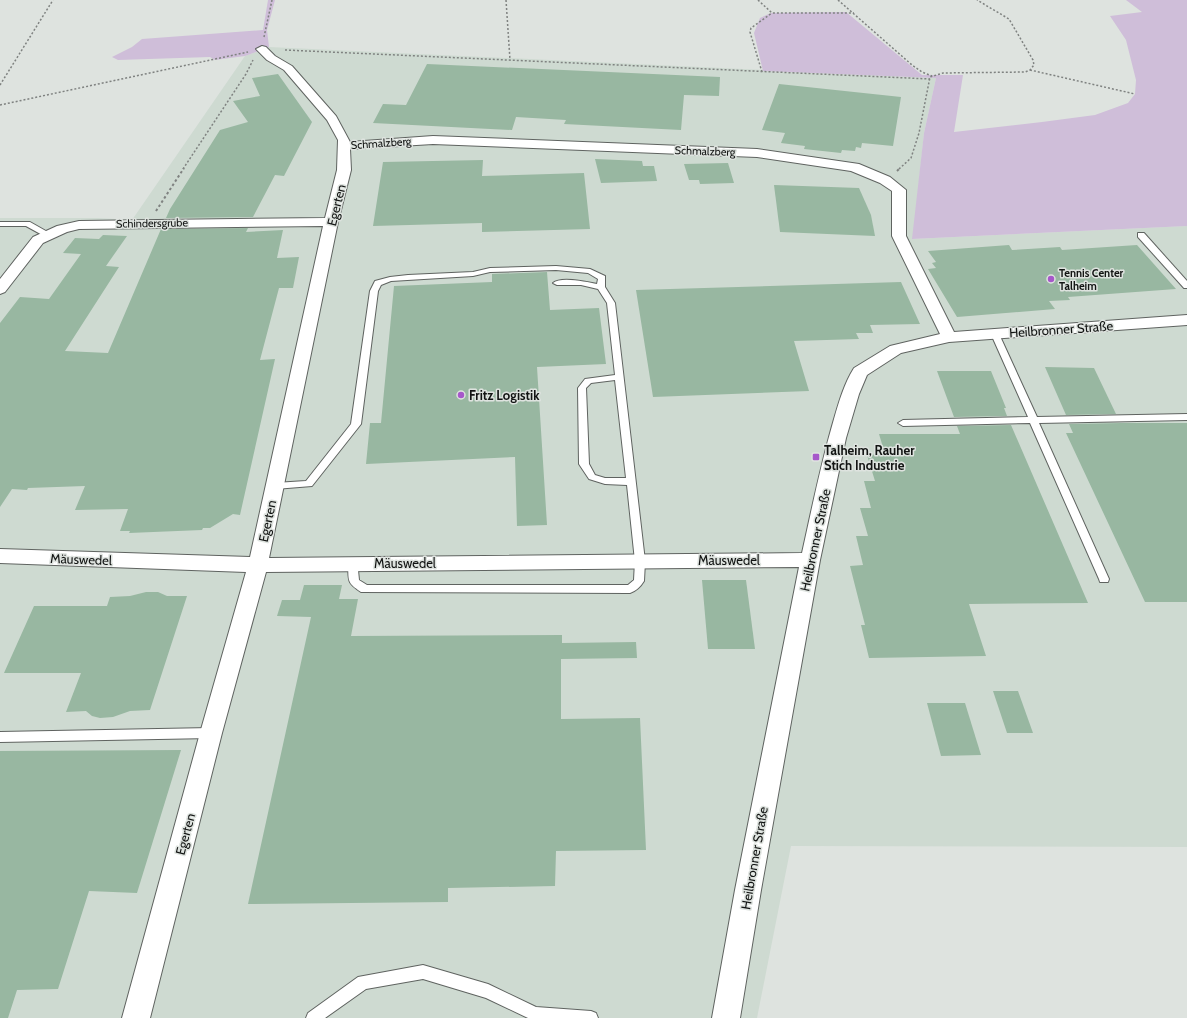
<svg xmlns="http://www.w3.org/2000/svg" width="1187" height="1018" viewBox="0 0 1187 1018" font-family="Cabin,sans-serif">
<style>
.built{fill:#cedad1}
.green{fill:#cfbed9}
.building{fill:#98b7a1}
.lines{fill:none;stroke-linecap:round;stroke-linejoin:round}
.service-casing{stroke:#5f6360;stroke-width:2}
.minor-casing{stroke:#5f6360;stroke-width:2}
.path-far1{stroke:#7f8280;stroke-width:1.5;stroke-dasharray:2 2;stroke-linecap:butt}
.path{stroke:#7f8280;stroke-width:2;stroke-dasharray:2.5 2.5;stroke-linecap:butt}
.service{fill:#fff;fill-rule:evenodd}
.minor{fill:#fff;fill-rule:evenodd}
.poi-dot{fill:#a658ca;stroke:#dee3df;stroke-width:1.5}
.labels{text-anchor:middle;stroke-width:3;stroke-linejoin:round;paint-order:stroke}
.far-street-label{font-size:11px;fill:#121413;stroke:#dee3df}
.far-poi-label{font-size:11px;font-weight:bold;fill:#121413;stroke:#dee3df;text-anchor:start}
.street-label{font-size:13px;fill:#121413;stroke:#dee3df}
.poi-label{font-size:13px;font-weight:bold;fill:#121413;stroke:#dee3df;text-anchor:start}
</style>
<rect width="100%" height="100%" fill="#dee3df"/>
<!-- built -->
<polygon class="built" points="269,47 936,78 924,133 913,239 1187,226 1187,847 791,846 757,1018 0,1018 0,218 98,218 132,220 245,56"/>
<!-- green -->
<g class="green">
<polygon points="268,0 275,0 267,30 269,47 245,56 215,60 210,57 118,60 112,57 132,47 142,39 263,30"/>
<polygon points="1126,0 1187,0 1187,226 912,239 924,133 936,78 763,71 754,33 760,18 771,13 846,12 922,75 963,75 954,132 1042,122 1095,115 1128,103 1135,94 1136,80 1126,40 1110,16 1142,12"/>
</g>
<!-- building -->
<g class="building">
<polygon points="427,64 720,77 719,96 684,95 681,130 564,124 566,120 516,117 512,130 373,123 383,104 406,105"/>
<polygon points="278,74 312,122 284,176 275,175 253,217 166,218 170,209 220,130 248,122 233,101 260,96 252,78"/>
<polygon points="779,84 901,97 893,146 862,143 861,148 856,147 855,151 842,150 841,153 804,149 805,146 781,143 785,133 762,130"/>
<polygon points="595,159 642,161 643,166 654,166 657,181 601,183"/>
<polygon points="483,160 482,176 584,173 590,229 482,232 482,223 373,226 383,162"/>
<polygon points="728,163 734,183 700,184 699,180 689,180 684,164"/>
<polygon points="774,185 859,188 871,215 875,236 780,232"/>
<polygon points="248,228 246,232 283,230 277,258 299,257 293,288 279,288 260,360 275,359 240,515 233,514 210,528 203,528 202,530 129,533 130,531 120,531 128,509 75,510 85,486 28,488 27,490 12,489 0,507 0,323 20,297 49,299 81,254 63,253 75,238 99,239 103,235 127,236 106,266 119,267 65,351 108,353 161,229"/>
<polygon points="1009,245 1012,250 1060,247 1062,250 1137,245 1176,289 1068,297 1070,300 1049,301 1055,309 957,317 928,269 936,268 932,263 936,262 928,251"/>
<polygon points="547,272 550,310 599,308 606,364 537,367 547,525 517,526 515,457 366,464 370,423 381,423 394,286 492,282 492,274"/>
<polygon points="901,282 920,324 870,325 873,333 856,333 859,339 794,341 809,391 653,397 636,290"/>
<polygon points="1045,367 1094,368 1116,414 1066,415"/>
<polygon points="937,371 991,371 1006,408 1004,408 1007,416 954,417"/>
<polygon points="1121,423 1187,423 1187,602 1145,602 1066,433 1073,433 1069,424"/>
<polygon points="1011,425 1088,603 969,604 986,656 869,658 861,625 865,625 850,566 863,565 856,536 868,536 860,508 871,508 864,481 875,481 867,455 885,454 879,434 960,434 957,426"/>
<polygon points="702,580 746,580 755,649 708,649"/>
<polygon points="304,585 342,585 339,599 358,599 351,636 562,635 562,643 636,642 637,658 561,659 561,719 640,718 646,850 556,851 555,886 448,888 448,902 248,904 311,617 277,616 282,600 300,600"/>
<polygon points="146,592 158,592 167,596 187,596 150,710 130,711 113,717 100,718 92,716 86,711 66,712 81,673 4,673 34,606 107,606 110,597 130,596"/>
<polygon points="993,691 1018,691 1033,733 1007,733"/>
<polygon points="927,703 965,703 981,755 941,756"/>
<polygon points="181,750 137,893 89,891 58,989 17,990 8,1018 0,1018 0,751"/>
</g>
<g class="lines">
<!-- service casing -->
<g class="service-casing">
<g id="service">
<polygon points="0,222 30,222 53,235 52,237 46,237 26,226 0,226"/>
<polygon points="1138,233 1144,233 1187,281 1187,288 1184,288 1138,237"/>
<path d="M556,266L590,269L605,276V287L615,303L645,561L644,581C641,586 636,591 630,593L361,592C346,582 349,581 348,563L349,560H357L359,580L367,585H628L634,580L635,561L627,485L605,484L589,479L579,464L578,388L585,379L615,375L607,303L598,289L581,285H557L553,283C561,276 587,282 597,284L598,279L588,273L556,270L490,272L473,276L391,281L381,285L378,291L361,424L312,486L275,489L270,486L275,483L306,481L351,424L370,291L375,281L390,277L408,275L473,272L490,268ZM615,380L626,478H605L595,475L589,464L586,388L591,383Z"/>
<polygon points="995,331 999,334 1037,417 1187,414 1187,420 1039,423 1109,579 1108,582 1100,582 1099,579 1030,423 903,426 898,423 903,420 1028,417 991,334"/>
<polygon points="211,728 215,729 217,733 215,737 211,738 0,742 0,732"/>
<polygon points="423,965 488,984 536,1007 591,1011 596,1013 598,1018 528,1018 486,998 423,979 366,989 325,1018 306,1018 308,1013 358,977"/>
</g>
</g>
<!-- minor casing -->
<g class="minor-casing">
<path id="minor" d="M262,46L266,47L275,56L292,66L336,116L350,142L433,136L757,149L859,164L890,177L906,190V236L954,332L1187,315V325L949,342L901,353L867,375L859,394L846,438L820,560L761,890L740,1018H712L735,890L799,567L266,572L222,733L150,1018H122L200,733L246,572L0,563V549L250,557L323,226L79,229L67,232L43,243L5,292L0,294V279L33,237L57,226L79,221L325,218L337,170L338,140L327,120L284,70L267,60L256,49ZM433,144L757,157L851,171L880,183L892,191V236L940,334L890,346L854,368C844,384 839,402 834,419C821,463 812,508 802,553L269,558L338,222L351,170L350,149Z"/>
</g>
<!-- path-far1 -->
<g class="path-far1">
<polyline points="506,0 510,60"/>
<polyline points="758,0 772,13 854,13"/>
<polyline points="838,0 912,65 922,72 932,76"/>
<polyline points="264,37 272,0"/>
<polyline points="285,50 930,79"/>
<polyline points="1030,70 1135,94"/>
<polyline points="762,72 750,32 751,28 772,13"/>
<polyline points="0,85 53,0"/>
<polyline points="0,105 248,52"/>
<polyline points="183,169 246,74 253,60"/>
<polyline points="899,169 911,158 919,133 930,77 943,73 1025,72 1030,70 1034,65 1033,60 1009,19 977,0"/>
</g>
<!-- path -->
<g class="path">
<polyline points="897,171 900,168"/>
<polyline points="156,211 184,168"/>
</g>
<!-- service -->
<use href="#service" class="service"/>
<!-- minor -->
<use href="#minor" class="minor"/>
</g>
<!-- markers -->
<g class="poi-dot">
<circle cx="1051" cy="279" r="4"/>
<circle cx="461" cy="395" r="4"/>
<rect x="812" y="453" width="8" height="8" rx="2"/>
</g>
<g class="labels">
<!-- far-street labels -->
<g class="far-street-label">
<text transform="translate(381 143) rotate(-4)" y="4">Schmalzberg</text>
<text transform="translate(705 151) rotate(2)" y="4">Schmalzberg</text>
<text transform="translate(152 223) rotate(-1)" y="4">Schindersgrube</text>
</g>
<!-- far-poi labels -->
<g class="far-poi-label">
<text x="1059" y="277">Tennis Center<tspan x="1059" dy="13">Talheim</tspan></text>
</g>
<!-- street labels -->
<g class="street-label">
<text transform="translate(336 205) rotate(-76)" y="5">Egerten</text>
<text transform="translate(1061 329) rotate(-4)" y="5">Heilbronner Straße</text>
<text transform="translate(267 521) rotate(-78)" y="5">Egerten</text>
<text transform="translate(815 540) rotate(-78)" y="5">Heilbronner Straße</text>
<text transform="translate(81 559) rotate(2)" y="5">Mäuswedel</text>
<text x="729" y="565">Mäuswedel</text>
<text x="405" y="568">Mäuswedel</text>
<text transform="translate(185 834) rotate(-75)" y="5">Egerten</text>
<text transform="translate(754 858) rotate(-80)" y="5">Heilbronner Straße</text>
</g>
<!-- poi labels -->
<g class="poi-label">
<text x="469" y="400">Fritz Logistik</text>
<text x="824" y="455">Talheim, Rauher<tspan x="824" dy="15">Stich Industrie</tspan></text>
</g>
</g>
</svg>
